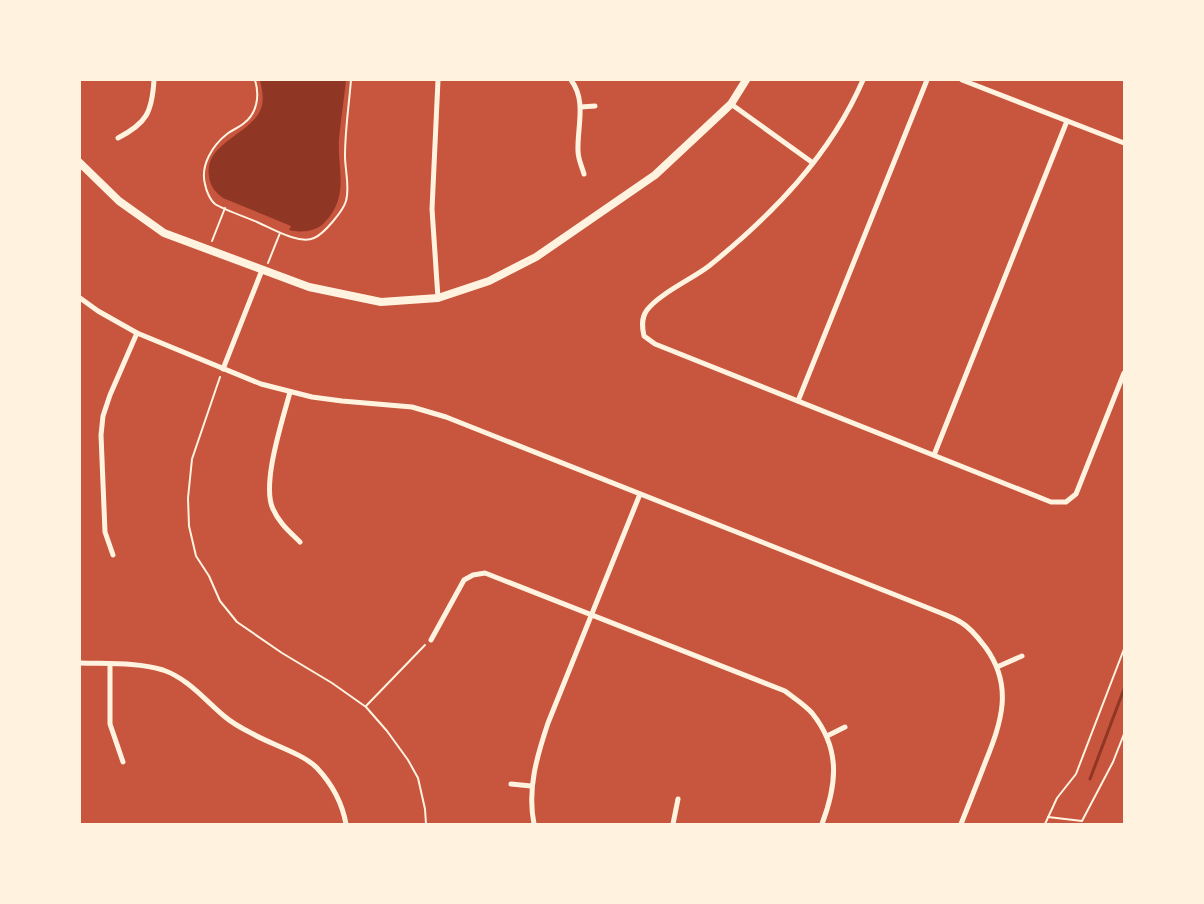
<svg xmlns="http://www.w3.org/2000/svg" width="1204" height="904" viewBox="0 0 1204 904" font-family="Raleway,sans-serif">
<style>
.water{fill:#8f3625}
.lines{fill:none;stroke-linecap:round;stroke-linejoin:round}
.stream{stroke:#8f3625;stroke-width:3}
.path{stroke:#fff3e0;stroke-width:2}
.minor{stroke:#fff3e0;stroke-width:5}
.tertiary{stroke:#fff3e0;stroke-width:8}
</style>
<rect width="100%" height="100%" fill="#c8553d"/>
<!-- water -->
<path class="water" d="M260,80H346C344,99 341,118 339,138C337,170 350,195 325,222C316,232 301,233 289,230L291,226L223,198C215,192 210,186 209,176C204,144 248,135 260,111C265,101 262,90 260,80Z"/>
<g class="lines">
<!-- stream -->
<polyline class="stream" points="1090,779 1124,689"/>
<!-- path -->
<g class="path">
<path d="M255,80C260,96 257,114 243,124C238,128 232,130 227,134C213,145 200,165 205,184C206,190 210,200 215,204C222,209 248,218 257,222C271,228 299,245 314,238C324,234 343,211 346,201C350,187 345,170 345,156C345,130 349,105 351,80"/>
<polyline points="212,241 225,208"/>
<polyline points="268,263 280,233"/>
<polyline points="220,377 192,459 188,498 189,526 196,556 209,576 220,601 237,622 282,653 332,683 366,707 387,731 408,760 418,778 425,809 426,824"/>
<polyline points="366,706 425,645"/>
<polyline points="1048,817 1082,821 1113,762 1124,734"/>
<polyline points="1045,824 1057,798 1076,774 1124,649"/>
</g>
<!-- minor -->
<g class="minor">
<path d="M571,80C587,101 577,127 578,151C578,159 582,167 584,174"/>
<path d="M863,80C830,156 772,215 709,266C692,279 659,294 647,310C641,318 642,327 644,336L655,344L1051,502H1066L1076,494L1124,373"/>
<polyline points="962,80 1124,143"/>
<polyline points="731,104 813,163"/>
<polyline points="581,107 595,106"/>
<path d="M118,138C147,123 152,112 154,80"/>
<path d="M80,298L98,311L137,333L261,384L312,397L342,401L412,407L446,417L941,613C948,616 956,619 962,623C972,629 979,639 986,648C1014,687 1001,723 985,763C977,784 969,804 961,824"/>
<polyline points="438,298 432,209 438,80"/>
<polyline points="223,369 262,270"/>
<path d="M290,392C283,419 261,484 273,509C279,523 290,532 300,542"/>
<polyline points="798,401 927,80"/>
<polyline points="934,455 1067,121"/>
<polyline points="113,555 105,532 101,435 103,416 110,395 137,333"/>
<path d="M431,640L464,580L473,575L485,573L785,691C794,698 805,705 812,713C841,749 837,784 822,824"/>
<path d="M80,663C107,664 137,662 163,670C187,678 205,700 224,716C232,723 243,729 253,734C270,744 304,754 317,768C332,784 342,802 346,824"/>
<polyline points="110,664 110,724 123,762"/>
<polyline points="997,667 1022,656"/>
<polyline points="827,736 845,727"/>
<polyline points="511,784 531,786"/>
<path d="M534,824C527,789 537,756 548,723L640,494"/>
<polyline points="673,824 678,799"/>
</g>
<!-- tertiary -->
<polyline class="tertiary" points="80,163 119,201 164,233 309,287 381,302 438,298 489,281 536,257 655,175 731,104 746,80"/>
</g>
<!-- border -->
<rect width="1204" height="904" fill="none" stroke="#fff3e0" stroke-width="162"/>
</svg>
